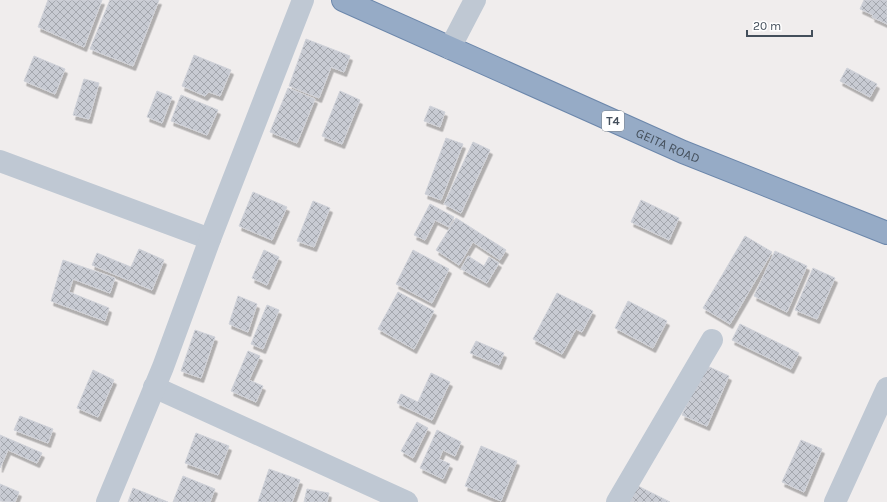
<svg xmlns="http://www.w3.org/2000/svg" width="887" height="502" viewBox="0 0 887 502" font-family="Karla,sans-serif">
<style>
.building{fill:url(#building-cross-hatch);stroke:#d0d2d9;filter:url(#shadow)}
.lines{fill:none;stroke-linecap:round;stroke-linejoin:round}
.trunk-casing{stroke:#6c87ab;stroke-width:24}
.minor{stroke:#bfc8d3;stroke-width:22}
.trunk{stroke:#96abc6;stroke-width:22}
.labels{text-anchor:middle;stroke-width:3;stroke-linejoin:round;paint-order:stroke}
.shield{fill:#fff;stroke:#7c848c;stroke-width:1}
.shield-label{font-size:12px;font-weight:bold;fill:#444f5b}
.street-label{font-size:13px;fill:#444f5b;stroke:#fff}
</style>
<defs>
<pattern id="building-cross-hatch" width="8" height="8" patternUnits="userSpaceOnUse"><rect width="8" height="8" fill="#c8cbd3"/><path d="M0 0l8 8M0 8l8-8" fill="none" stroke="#a4a7ae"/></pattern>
<filter id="shadow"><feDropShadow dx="2.5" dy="4.5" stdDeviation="0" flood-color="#0004"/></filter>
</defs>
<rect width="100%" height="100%" fill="#f0eded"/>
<!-- building -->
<g class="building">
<polygon points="48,0 102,0 84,47 38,27"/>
<polygon points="110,0 159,0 133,66 90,49"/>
<polygon points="864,0 887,0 887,24 872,17 873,15 860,9"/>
<polygon points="306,39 350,56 344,72 331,67 319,98 289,86"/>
<polygon points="194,55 231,70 220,96 209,92 205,96 182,86"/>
<polygon points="34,56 65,69 55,94 24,81"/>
<polygon points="847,68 877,84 870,97 840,81"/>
<polygon points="84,79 99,83 89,119 73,115"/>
<polygon points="288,88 315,99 297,143 270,132"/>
<polygon points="157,91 172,97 162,123 147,117"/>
<polygon points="340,91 360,100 342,144 322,136"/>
<polygon points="181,95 218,110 207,135 171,121"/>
<polygon points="430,106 445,112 440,127 424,121"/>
<polygon points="446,138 463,144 441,200 425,194"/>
<polygon points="473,142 490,150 461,213 444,204"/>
<polygon points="253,192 287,207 272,240 239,226"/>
<polygon points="641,200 679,218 669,240 631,222"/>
<polygon points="313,201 330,208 314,247 297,241"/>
<polygon points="430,204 454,217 449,227 435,220 425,240 414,235"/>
<polygon points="456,218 506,250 500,260 473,242 459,265 436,250"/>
<polygon points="745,236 772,252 730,324 703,308"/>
<polygon points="139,249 164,260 152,290 92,265 97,253 131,267"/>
<polygon points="264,250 279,257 267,285 252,278"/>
<polygon points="413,250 449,269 432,303 396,284"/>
<polygon points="775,251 807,266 787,312 754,296"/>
<polygon points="468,256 484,266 489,257 499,263 487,283 461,269"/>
<polygon points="63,260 115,278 110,293 73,279 69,292 109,308 105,321 51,301"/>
<polygon points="813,268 835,278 817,319 795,310"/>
<polygon points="398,292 434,311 414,349 378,329"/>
<polygon points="557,293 593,311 582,332 576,329 562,354 533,339"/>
<polygon points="238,296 257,304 248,332 229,324"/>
<polygon points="628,301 667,321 653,348 615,328"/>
<polygon points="267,305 279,310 263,349 251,344"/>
<polygon points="740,324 799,353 791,369 732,340"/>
<polygon points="195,330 215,337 201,378 181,371"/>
<polygon points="476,341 504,353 499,365 470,353"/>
<polygon points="248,351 260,356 249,380 263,386 256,402 231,391"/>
<polygon points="705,365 729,376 707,426 682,415"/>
<polygon points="93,370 114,380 98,417 77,408"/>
<polygon points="431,373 450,382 432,420 397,403 401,394 418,402"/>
<polygon points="20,416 53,429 48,443 14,430"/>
<polygon points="417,422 428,428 413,458 401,451"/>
<polygon points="437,430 461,442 455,456 443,450 439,459 450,464 443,479 420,468"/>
<polygon points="196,433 229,446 218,475 185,463"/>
<polygon points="0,435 42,453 37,463 8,450 0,468"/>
<polygon points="801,440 822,449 804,492 782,482"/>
<polygon points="481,446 517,461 501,501 465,486"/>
<polygon points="269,469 300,480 292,502 258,502"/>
<polygon points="183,476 215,489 210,502 173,502"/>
<polygon points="0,484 19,492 15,502 0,501"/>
<polygon points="636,485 670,502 628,502"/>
<polygon points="133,488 168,502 128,502"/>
<polygon points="307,489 329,493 327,502 304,502"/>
</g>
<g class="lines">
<!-- trunk casing -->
<g class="trunk-casing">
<g id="trunk">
<path id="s1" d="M343,0L683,152L887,233"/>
</g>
</g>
<!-- minor -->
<g class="minor">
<polyline points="450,48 475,0"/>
<polyline points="0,161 210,239"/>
<polyline points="154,387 407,502"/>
<polyline points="107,502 163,367 210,239 303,0"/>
<polyline points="617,502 712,340"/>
<polyline points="835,502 887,388"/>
</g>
<!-- trunk -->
<use href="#trunk" class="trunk"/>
</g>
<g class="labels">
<!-- shield labels -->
<rect class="shield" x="602" y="111" width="22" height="20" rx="3"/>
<g class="shield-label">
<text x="613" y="125">T4</text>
</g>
<!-- street labels -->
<g class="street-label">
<text dy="5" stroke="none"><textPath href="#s1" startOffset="356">GEITA ROAD</textPath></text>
</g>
</g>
<!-- scale -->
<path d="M747 30v6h65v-6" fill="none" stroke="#444f5b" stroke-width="2"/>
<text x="753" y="30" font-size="12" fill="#444f5b" stroke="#ffffff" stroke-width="3" paint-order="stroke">20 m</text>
</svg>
